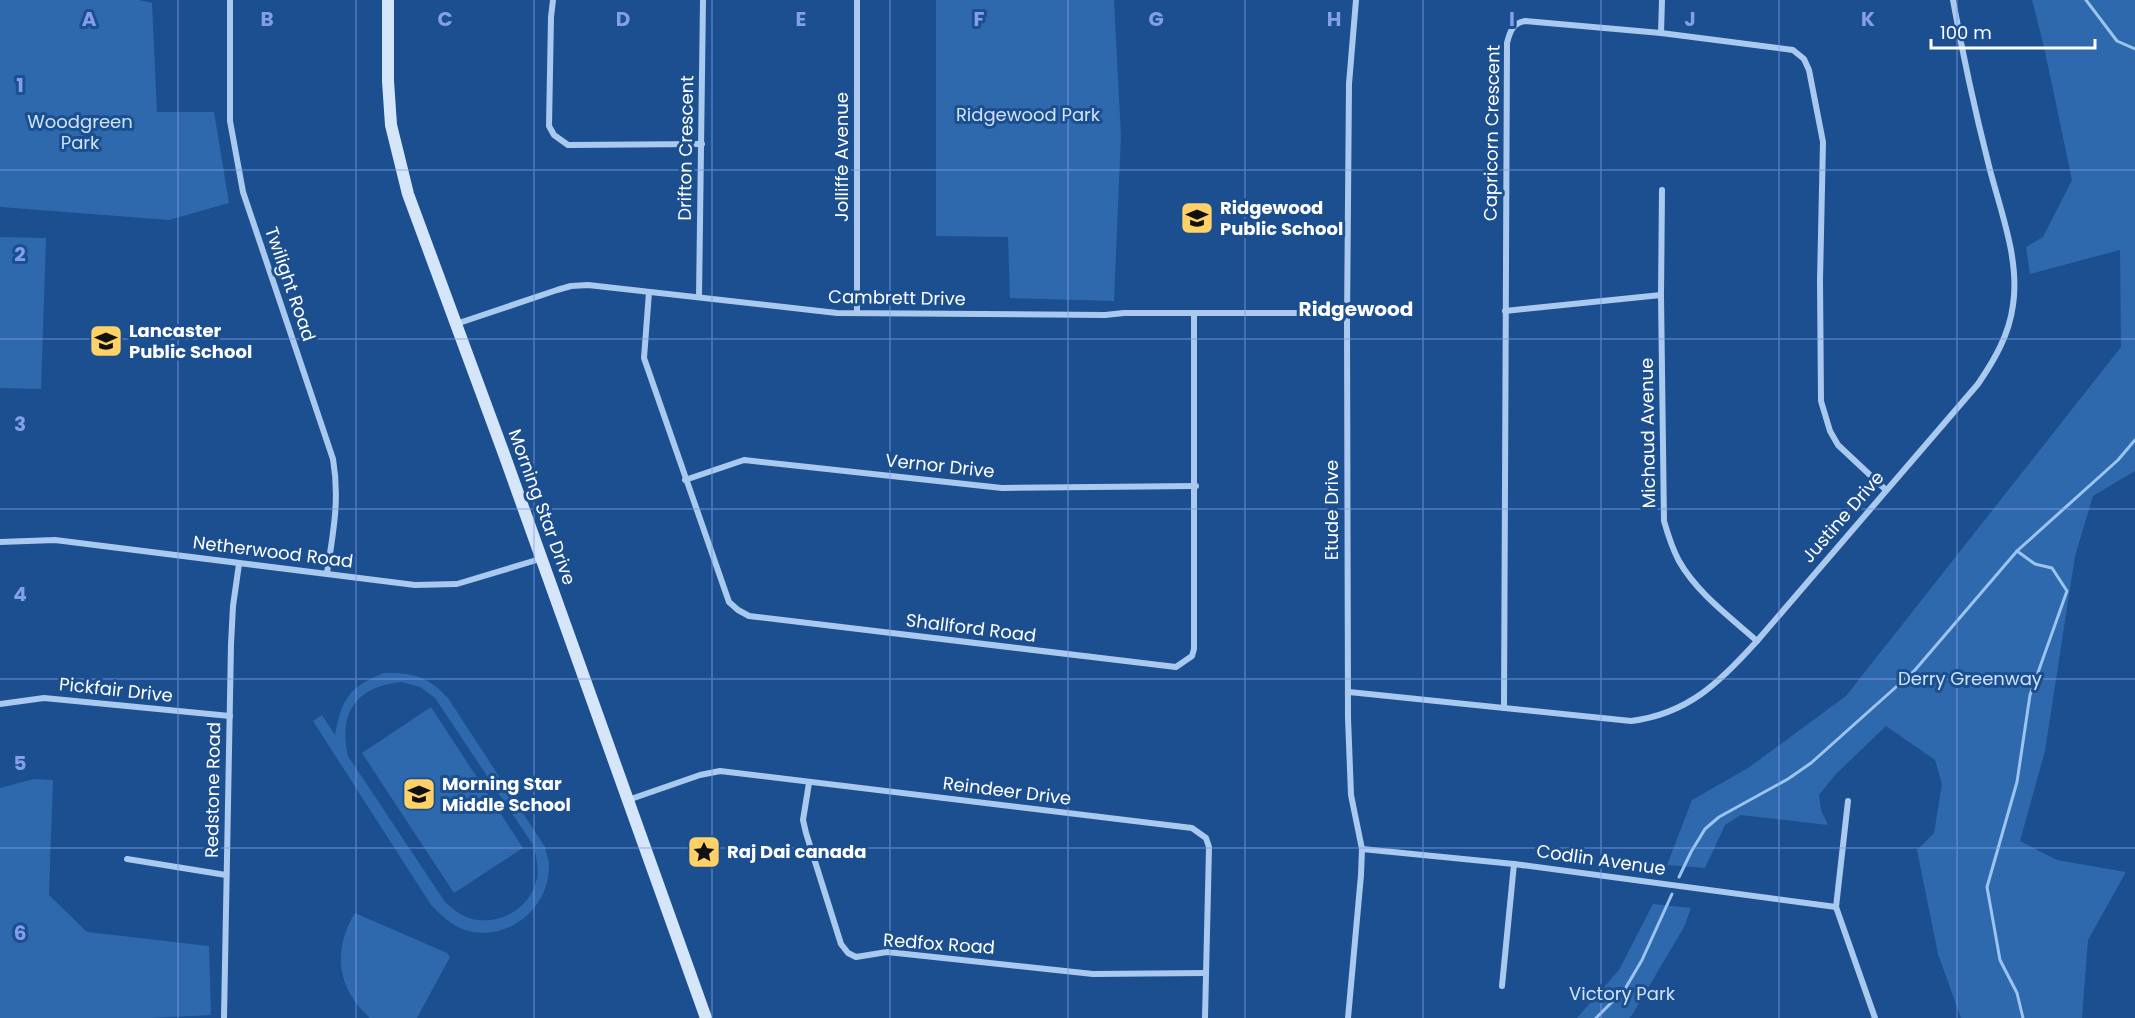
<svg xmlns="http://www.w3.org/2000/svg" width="2135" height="1018" viewBox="0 0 2135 1018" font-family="Poppins,sans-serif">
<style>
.green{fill:#2e69ad;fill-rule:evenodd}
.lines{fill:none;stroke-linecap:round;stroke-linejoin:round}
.stream{stroke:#9cc4f0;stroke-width:3}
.street{stroke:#a9c9ee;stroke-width:6}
.secondary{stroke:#d6e6fa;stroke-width:12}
.grid{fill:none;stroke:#839eea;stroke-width:1.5;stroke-opacity:0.55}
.labels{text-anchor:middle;stroke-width:6;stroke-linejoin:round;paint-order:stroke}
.park-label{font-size:18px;fill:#cfe3fa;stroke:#1b4f8f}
.street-label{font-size:18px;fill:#fff;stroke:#1b4f8f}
.poi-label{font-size:18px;font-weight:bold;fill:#fff;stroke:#1b4f8f;text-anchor:start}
.neighbourhood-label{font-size:20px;font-weight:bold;fill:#fff;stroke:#1b4f8f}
.grid-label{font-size:20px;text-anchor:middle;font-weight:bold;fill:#839eea;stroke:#1b4f8f;stroke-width:6;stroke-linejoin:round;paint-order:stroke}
</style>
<rect width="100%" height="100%" fill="#1b4f8f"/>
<!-- green -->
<g class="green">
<polygon points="0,0 139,0 152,3 157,112 214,112 229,203 169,220 0,207"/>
<polygon points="936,0 1114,0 1121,136 1114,301 1010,298 1008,237 936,236"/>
<polygon points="2032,0 2135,0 2135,471 2093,496 2075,556 2045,751 2020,841 2057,860 2126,872 2088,940 2082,1018 1961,1018 1938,954 1917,850 1934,833 1942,784 1935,760 1886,726 1836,774 1819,795 1821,810 1828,825 1741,815 1725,825 1705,868 1667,865 1692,800 1748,768 1846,696 2121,347 2120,250 2030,274 2026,247 2043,237 2072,180 2044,47"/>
<polygon points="0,237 46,238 41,389 0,388"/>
<path d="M384,673C413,672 429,677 448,698L545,847C546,853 549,859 549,865C550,911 502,946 460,928C448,922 440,914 431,905L313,721L322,715L335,735C342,698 349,687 384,673ZM402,682L420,687L435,698L533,845C536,856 539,867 537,878C532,907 501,926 472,919C461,916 453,909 445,902L348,756C338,712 357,686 402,682Z"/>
<polygon points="431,707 523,848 454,893 362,753"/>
<polygon points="34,779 53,780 49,895 87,932 209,946 211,1015 151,1018 0,1018 0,788"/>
<polygon points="1653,904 1691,908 1684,927 1632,1015 1629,1018 1577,1018 1619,970"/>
<path d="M355,913L447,953L450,957L417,1018H370C337,989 332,951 355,913Z"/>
</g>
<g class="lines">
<!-- stream -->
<g class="stream">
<polyline points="2086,0 2117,41 2135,49"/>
<polyline points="2017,551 2035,564 2052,568 2067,591 2030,695 2017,782 1987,887 2000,960 2017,993 2023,1018"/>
<polyline points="1679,877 1691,852 1705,829 1719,817 1788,779 1811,763 1915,670 2017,551 2118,460 2135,440"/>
<polyline points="1596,1018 1625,989 1642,960 1672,894"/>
</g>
<!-- street -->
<g class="street">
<path d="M230,0V121L243,192L333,459C340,500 333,533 327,573"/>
<polyline points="553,0 551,17 549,126 554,135 568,145 702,144"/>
<polyline points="1661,33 1662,0"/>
<path d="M1662,190L1661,295L1664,521C1668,535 1672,548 1679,561C1697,593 1730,617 1757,641"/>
<polyline points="649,292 644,358 729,602 738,610 749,616 1176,667 1192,656 1194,649 1194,313"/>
<polyline points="699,297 703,0"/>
<polyline points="1505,311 1661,295"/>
<polyline points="857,313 857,0"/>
<polyline points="456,324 557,290 571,286 588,285 837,313 1105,315 1124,313 1347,313"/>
<polyline points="685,480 744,460 1002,488 1196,486"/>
<polyline points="0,542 55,540 415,585 457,584 540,559"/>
<path d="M1349,692L1631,721C1688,714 1720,682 1757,641L1978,384C1995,359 2009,335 2013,305C2020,259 2000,210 1989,166C1975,111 1963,56 1953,0"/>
<polyline points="0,704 44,698 230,716"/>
<path d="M1504,708L1507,43C1510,31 1513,23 1525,21L1661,33L1793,50L1804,59L1809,70L1823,142L1820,280L1821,401L1830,431L1838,445L1886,490"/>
<polyline points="809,783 803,820 806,833 841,944 848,953 856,957 887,952 1093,974 1206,973"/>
<polyline points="628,800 700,775 720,771 1192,828 1206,838 1209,847 1205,1018"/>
<polyline points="1848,801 1836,907 1875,1018"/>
<polyline points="1362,849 1514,864 1836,907"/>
<polyline points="127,859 226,875"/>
<polyline points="1502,986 1514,864"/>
<polyline points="224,1018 231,644 233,606 239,564"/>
<polyline points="1348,1018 1361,875 1362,849 1351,795 1348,718 1347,321 1349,84 1356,0"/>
</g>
<!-- secondary -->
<polyline class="secondary" points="388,0 388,81 391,125 408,194 504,454 706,1018"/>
</g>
<!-- grid -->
<path class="grid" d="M178,0V1018M356,0V1018M534,0V1018M712,0V1018M890,0V1018M1068,0V1018M1245,0V1018M1423,0V1018M1601,0V1018M1779,0V1018M1957,0V1018M0,170H2135M0,339H2135M0,509H2135M0,679H2135M0,848H2135"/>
<!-- icons -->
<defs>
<g id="school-square" transform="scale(1.725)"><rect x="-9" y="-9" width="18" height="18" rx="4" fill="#ffd166" stroke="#1b4f8f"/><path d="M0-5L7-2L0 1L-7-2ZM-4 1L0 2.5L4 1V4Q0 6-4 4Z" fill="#111"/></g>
<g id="sight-square" transform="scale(1.725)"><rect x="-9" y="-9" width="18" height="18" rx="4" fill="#ffd166" stroke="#1b4f8f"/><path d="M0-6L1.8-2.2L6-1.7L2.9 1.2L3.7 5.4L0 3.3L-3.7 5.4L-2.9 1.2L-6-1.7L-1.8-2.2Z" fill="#111"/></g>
</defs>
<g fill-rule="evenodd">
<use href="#school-square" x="1197" y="218"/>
<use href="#school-square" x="106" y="341"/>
<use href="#school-square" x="419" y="794"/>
<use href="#sight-square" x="704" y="852"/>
</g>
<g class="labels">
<!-- park labels -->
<g class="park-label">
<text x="1028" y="121">Ridgewood Park</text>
<text x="80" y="128">Woodgreen<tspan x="80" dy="21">Park</tspan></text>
<text x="1970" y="685">Derry Greenway</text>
<text x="1622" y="1000">Victory Park</text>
</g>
<!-- street labels -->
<g class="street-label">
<text transform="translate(1492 133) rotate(-89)" y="6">Capricorn Crescent</text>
<text transform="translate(686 148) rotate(-89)" y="6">Drifton Crescent</text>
<text transform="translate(842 157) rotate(-90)" y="6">Jolliffe Avenue</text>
<text transform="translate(290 284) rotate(71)" y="6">Twilight Road</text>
<text transform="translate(897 298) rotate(1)" y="6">Cambrett Drive</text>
<text transform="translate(1648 433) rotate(-91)" y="6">Michaud Avenue</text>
<text transform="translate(940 466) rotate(6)" y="6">Vernor Drive</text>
<text transform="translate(542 507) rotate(70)" y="6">Morning Star Drive</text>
<text transform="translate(1332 510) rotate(-90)" y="6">Etude Drive</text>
<text transform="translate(1843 517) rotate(-49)" y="6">Justine Drive</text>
<text transform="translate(273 552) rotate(7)" y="6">Netherwood Road</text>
<text transform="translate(971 628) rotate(7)" y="6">Shallford Road</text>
<text transform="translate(116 690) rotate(6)" y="6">Pickfair Drive</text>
<text transform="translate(213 790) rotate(-89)" y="6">Redstone Road</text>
<text transform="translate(1007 791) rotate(7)" y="6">Reindeer Drive</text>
<text transform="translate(1601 860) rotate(8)" y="6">Codlin Avenue</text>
<text transform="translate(939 944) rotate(4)" y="6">Redfox Road</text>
</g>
<!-- poi labels -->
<g class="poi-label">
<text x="1220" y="214">Ridgewood<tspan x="1220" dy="21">Public School</tspan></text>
<text x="129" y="337">Lancaster<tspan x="129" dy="21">Public School</tspan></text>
<text x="442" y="790">Morning Star<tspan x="442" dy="21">Middle School</tspan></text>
<text x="727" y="858">Raj Dai canada</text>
</g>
<!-- neighbourhood labels -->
<g class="neighbourhood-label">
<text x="1356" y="316">Ridgewood</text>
</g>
</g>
<g class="grid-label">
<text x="89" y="26">A</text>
<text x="267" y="26">B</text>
<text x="445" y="26">C</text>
<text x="623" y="26">D</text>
<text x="801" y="26">E</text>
<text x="979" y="26">F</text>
<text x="1156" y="26">G</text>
<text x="1334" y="26">H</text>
<text x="1512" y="26">I</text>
<text x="1690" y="26">J</text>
<text x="1868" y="26">K</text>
<text x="20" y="92">1</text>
<text x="20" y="261">2</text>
<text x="20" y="431">3</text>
<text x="20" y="601">4</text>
<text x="20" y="770">5</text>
<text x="20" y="940">6</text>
</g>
<!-- scale -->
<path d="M1931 39v9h164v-9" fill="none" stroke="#ffffff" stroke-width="3"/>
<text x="1940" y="39" font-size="18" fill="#ffffff" stroke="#1b4f8f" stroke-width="4.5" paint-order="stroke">100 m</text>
</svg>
